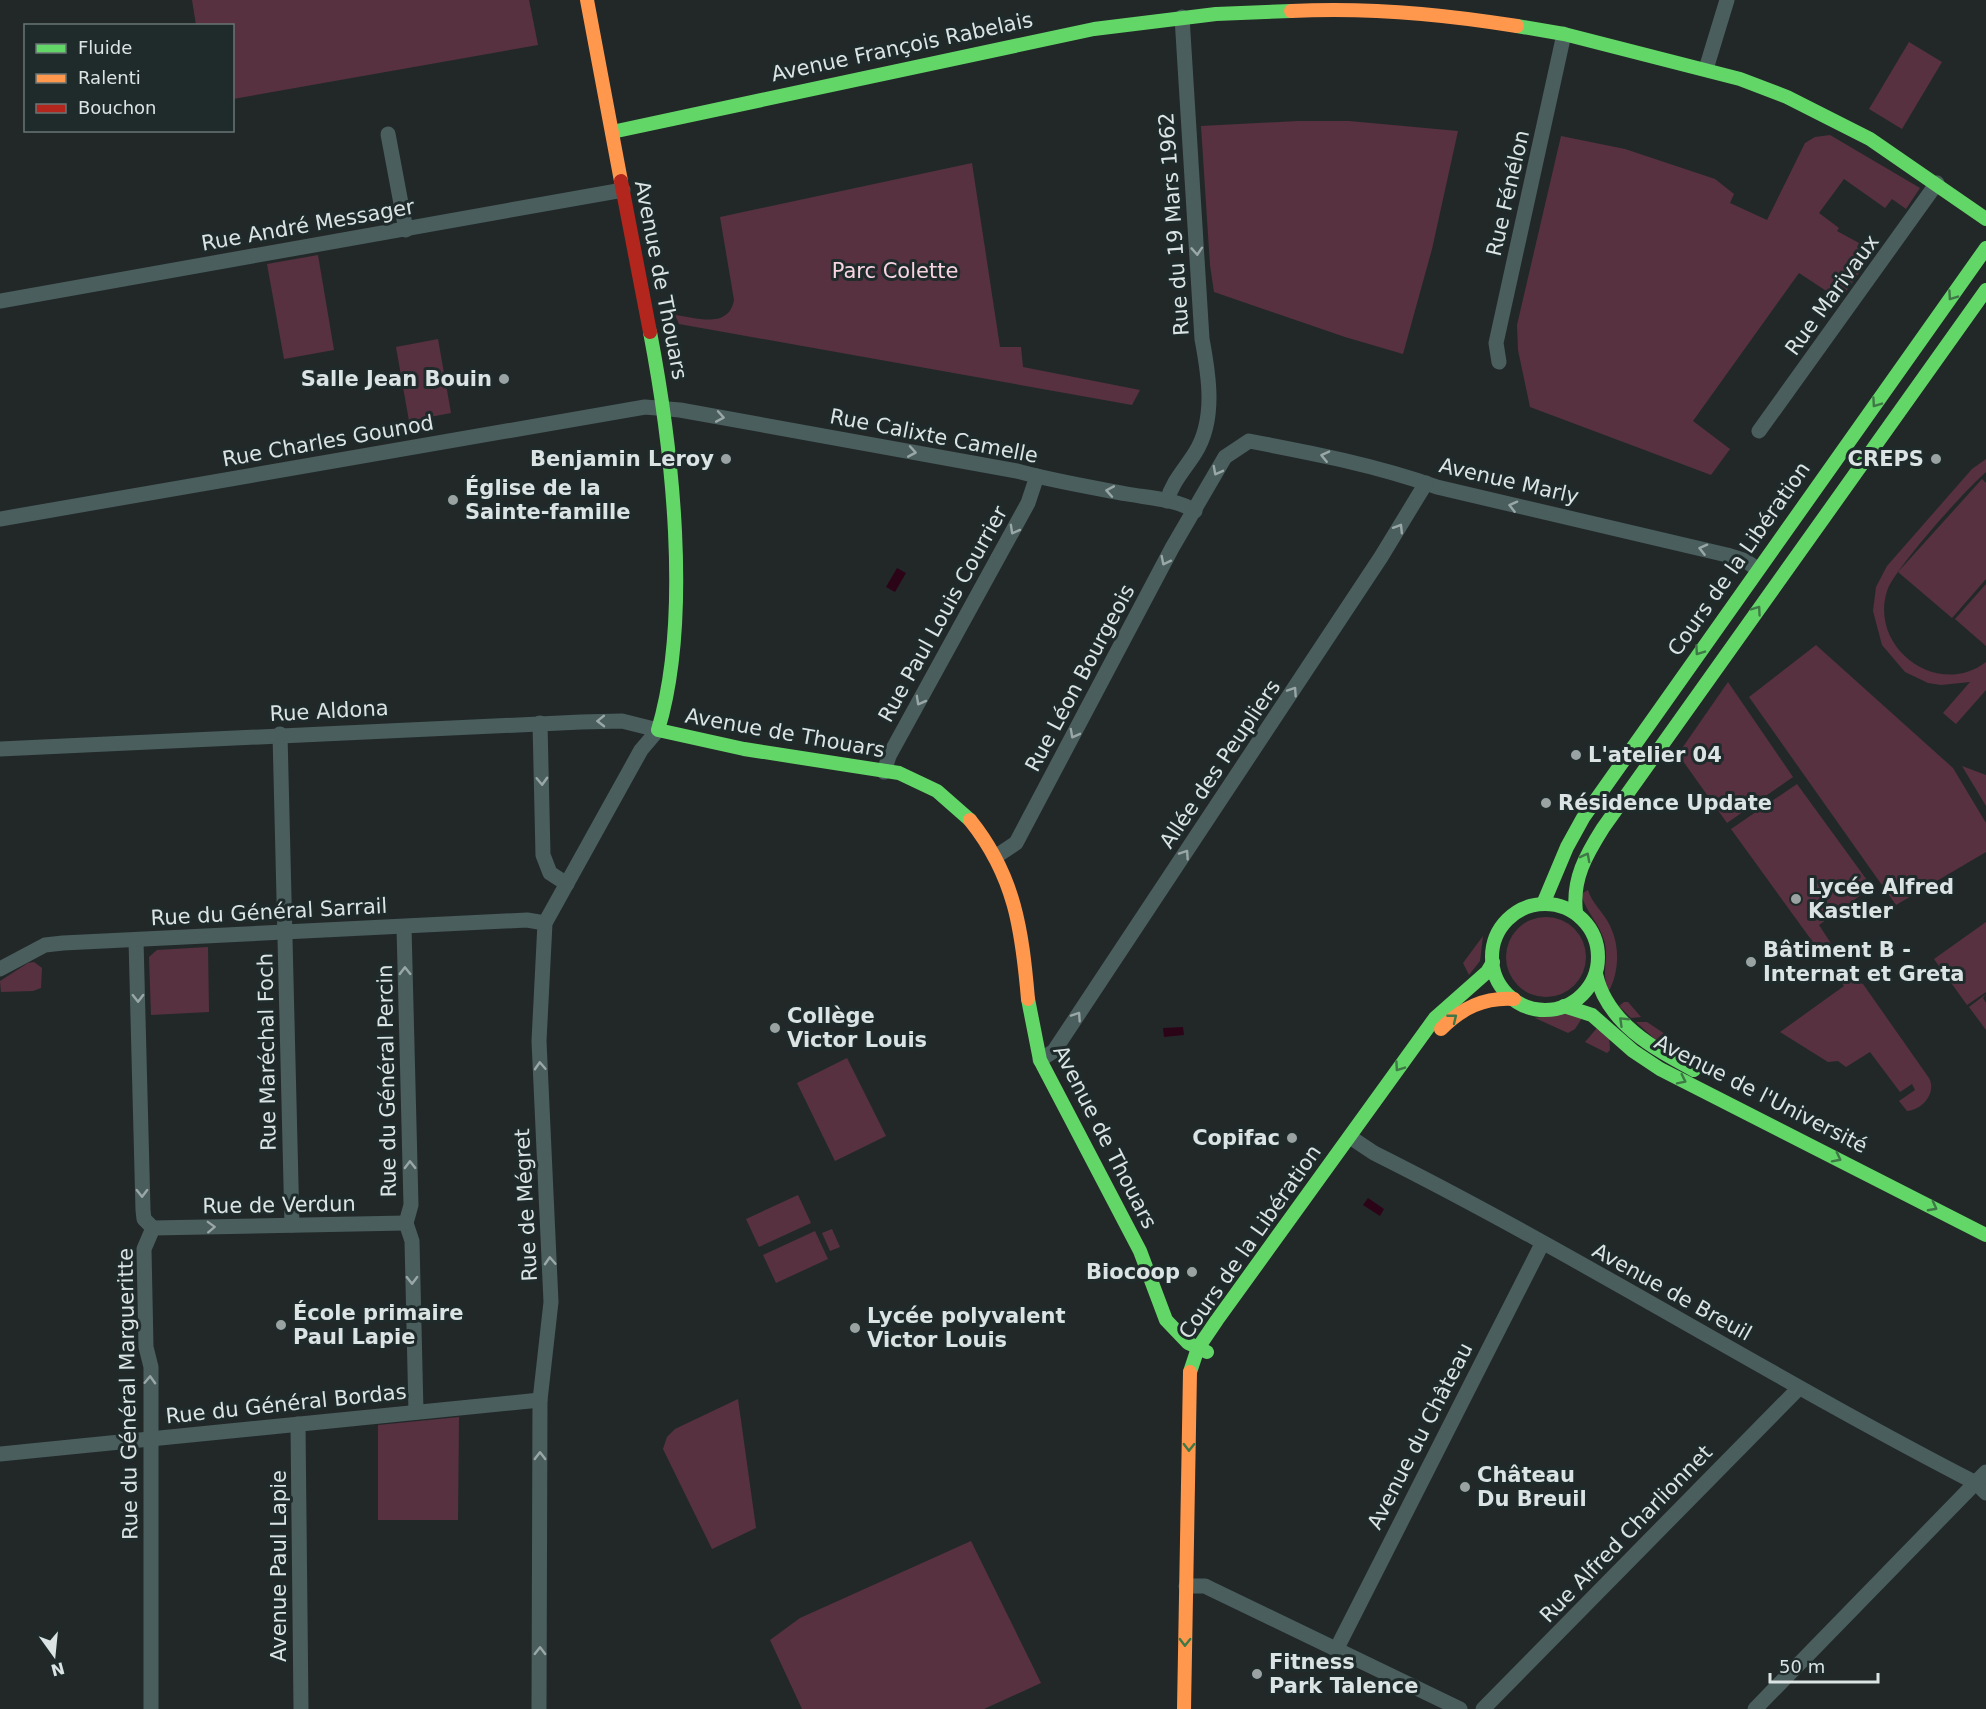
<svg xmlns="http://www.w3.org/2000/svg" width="1986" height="1709" viewBox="0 0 1986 1709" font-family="'DejaVu Sans',sans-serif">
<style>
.green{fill:#573140}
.water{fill:#2c0418}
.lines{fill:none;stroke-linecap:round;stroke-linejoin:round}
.street{stroke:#4a5e5e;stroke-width:15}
.fast{stroke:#63d668;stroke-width:14}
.slow{stroke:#ff974d;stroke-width:14}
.jam{stroke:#b3261e;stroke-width:14}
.oneway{stroke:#9aa7a7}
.oneway2{stroke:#3e7846}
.poi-dot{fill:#9aa2a2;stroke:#1f2b2b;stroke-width:2}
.labels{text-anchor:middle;stroke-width:6;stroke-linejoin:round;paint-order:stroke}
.street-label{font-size:21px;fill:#dbe3e3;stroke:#1f2b2b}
.park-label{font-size:21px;fill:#f8d3e0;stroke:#1f2b2b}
.poi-label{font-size:21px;font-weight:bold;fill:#dbe3e3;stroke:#1f2b2b;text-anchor:start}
</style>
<rect width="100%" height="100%" fill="#222828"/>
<!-- green -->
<g class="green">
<polygon points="192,0 529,0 538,45 233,99 232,26 196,25"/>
<polygon points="1909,42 1942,62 1902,129 1869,109"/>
<polygon points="1298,121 1349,121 1458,131 1432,249 1403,354 1345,337 1214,292 1210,265 1201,126"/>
<polygon points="1830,135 1920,188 1906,209 1892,199 1885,208 1844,179 1819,213 1839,228 1837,231 1859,243 1857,247 1871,256 1840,300 1799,273 1693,421 1730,449 1711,475 1530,407 1518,350 1517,325 1561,136 1625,149 1715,179 1734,194 1730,203 1767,220 1805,143 1815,137"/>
<path d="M972,163L1000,347H1021L1023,367L1140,390L1132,405L679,324L675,315C697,318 729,329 734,300L720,217Z"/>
<polygon points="318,255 334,350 284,359 267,264"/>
<polygon points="438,339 451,413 409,421 396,347"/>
<path d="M1986,459V472C1966,489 1894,569 1887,591C1869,648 1938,699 1986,662V690L1956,724L1943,713L1970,682L1941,685L1928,683L1905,672L1882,645L1873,611L1876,587L1887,566L1972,469Z"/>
<polygon points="1982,479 1986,483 1986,579 1952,618 1898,572"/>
<polygon points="1986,584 1986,646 1955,619"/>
<polygon points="1816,645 1953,768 1986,823 1986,852 1896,905 1749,697"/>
<polygon points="1728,682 1793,777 1727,823 1678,754"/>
<polygon points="1962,766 1986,775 1986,806"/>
<polygon points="1797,784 1872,887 1819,925 1834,948 1823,956 1731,829"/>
<path d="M1588,890C1592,903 1602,911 1608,922C1620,943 1620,970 1609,991C1600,973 1610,960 1604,940C1599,923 1586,912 1581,894Z"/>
<circle cx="1546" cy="957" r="40"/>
<polygon points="1986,922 1986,992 1967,1005 1934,959"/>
<polygon points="1483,936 1480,961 1469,975 1463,963"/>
<polygon points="208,947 209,1012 151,1015 149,957 157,950"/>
<polygon points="34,962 42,968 41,988 33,991 1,992 0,981 28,963"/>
<path d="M1849,979L1863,984L1929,1078C1937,1093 1922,1110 1907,1111L1899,1101L1915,1090L1912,1084L1900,1092L1870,1052L1846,1067L1838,1061L1828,1062L1780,1032L1844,986L1841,982Z"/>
<polygon points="1986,994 1983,998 1986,1003 1986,1030 1969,1007"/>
<polygon points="1624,1002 1628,1002 1641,1017 1631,1018 1619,1006"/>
<polygon points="1568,1013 1584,1015 1575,1029 1568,1033 1535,1018"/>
<polygon points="1636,1022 1647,1022 1665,1034 1660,1044"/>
<polygon points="1597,1028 1609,1035 1610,1050 1607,1053 1585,1042"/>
<polygon points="847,1058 886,1136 835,1161 797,1083"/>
<polygon points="798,1195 811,1223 759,1247 746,1219"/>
<polygon points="832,1229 840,1247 830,1251 822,1233"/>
<polygon points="815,1231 828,1259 776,1283 763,1255"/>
<polygon points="738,1399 756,1528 712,1549 663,1449 667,1437 675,1429"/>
<polygon points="459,1417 458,1520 378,1520 378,1425"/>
<polygon points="971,1541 1041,1683 984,1709 802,1709 770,1640 800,1618"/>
</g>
<!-- water -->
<g class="water">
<polygon points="897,568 906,573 895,592 886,587"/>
<polygon points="1183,1027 1184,1035 1164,1037 1163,1028"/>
<polygon points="1368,1198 1384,1209 1380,1216 1363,1205"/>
</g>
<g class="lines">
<!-- street -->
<g class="street">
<polyline points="1706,69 1727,0"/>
<polyline points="388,134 406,230"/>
<polyline points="0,301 623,190"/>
<polyline points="1499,362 1496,343 1564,34"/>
<polyline points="1759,431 1937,183"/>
<path d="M1167,501C1172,482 1185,469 1195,453C1216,420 1209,376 1202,339L1182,17"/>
<path d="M0,519L645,407L680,410L1017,471C1053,481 1090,487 1127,494C1149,498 1176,499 1195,511"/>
<polyline points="540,723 543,855 550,873 567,884"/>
<polyline points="280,734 292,1225"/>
<polyline points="0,749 581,722 622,721 658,730 641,750 545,923 539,1041 551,1302 540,1400 539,1709"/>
<polyline points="884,772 889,756 1028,503 1037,476"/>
<path d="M995,857L1016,843L1172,548L1225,457L1249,441C1312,453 1375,465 1437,487L1727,555L1746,561L1757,569"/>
<polyline points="404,927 411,1205 406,1223 412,1241 416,1412"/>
<polyline points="136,940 143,1210 144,1219 153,1228"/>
<polyline points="0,969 45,945 63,943 527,920 545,923"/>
<polyline points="1040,1060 1054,1051 1381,557 1426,483"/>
<path d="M1350,1137L1374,1153C1578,1255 1772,1378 1976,1483L1986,1493"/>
<polyline points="153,1228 406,1223"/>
<polyline points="298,1424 301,1709"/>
<polyline points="0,1454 540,1400"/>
<polyline points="1186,1586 1205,1586 1211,1589 1460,1709"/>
<polyline points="1337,1648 1542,1244"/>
<polyline points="151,1709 151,1367 146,1347 144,1249 153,1228"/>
<polyline points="1483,1709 1799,1388"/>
<polyline points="1755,1709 1986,1472"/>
</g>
<!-- fast -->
<g class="fast">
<polyline points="1517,26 1564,34 1740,79 1787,97 1870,139 1986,219"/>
<polyline points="612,132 1094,29 1216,14 1291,11"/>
<path d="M650,332C672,447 692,617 658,730L744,749L899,773L937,791L970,820"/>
<polyline points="1543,904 1567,847 1583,818 1986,248"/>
<circle cx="1545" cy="957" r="53"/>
<path d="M1576,912C1572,879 1586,855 1603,828L1986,290"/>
<path d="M1596,974C1607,1023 1653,1048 1694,1070"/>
<polyline points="1028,999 1040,1060 1140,1251 1166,1320 1188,1343 1207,1352"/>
<polyline points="1564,1006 1592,1015 1633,1051 1660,1069 1986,1235"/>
<polyline points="1190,1372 1198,1348 1217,1320 1435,1018 1487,972 1493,962"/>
</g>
<!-- slow -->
<g class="slow">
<polyline points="587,0 621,181"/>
<path d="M1291,11C1366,7 1443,14 1517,26"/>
<path d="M970,820C1015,876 1022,930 1028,999"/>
<path d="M1441,1029C1462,1008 1484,997 1514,999"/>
<polyline points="1184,1709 1190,1372"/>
</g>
<!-- jam -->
<polyline class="jam" points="621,181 650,332"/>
</g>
<!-- one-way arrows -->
<defs><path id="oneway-chevron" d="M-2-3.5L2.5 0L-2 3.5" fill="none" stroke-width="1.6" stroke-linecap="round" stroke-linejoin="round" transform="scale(1.5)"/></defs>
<g class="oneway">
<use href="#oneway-chevron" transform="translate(1197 251) rotate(86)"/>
<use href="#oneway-chevron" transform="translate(720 417) rotate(10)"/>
<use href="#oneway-chevron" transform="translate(912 452) rotate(10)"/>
<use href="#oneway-chevron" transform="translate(1325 456) rotate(-167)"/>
<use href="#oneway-chevron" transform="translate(1217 471) rotate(118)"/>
<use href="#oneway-chevron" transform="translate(1110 491) rotate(-170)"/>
<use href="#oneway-chevron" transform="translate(1513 506) rotate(-166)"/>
<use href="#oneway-chevron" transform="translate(1399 528) rotate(-58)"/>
<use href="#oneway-chevron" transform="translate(1014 530) rotate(119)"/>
<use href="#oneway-chevron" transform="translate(1703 549) rotate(-166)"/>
<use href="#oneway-chevron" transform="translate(1165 561) rotate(117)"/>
<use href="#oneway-chevron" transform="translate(1293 691) rotate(-56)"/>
<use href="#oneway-chevron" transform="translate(920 701) rotate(119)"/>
<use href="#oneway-chevron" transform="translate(601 721) rotate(179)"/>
<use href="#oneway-chevron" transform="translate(1074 734) rotate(118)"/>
<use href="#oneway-chevron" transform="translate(542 781) rotate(88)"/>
<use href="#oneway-chevron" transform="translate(1185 854) rotate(-56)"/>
<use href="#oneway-chevron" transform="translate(405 971) rotate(-91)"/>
<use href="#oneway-chevron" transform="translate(138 998) rotate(89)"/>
<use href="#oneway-chevron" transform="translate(1077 1016) rotate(-56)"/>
<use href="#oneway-chevron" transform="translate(540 1066) rotate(-93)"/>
<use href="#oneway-chevron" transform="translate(410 1165) rotate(-91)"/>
<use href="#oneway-chevron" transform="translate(142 1193) rotate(89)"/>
<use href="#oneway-chevron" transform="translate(211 1227) rotate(-2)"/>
<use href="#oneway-chevron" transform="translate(550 1261) rotate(-93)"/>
<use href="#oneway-chevron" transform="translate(412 1280) rotate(89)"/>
<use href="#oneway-chevron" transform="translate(150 1380) rotate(-88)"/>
<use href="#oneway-chevron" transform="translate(540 1456) rotate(-90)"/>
<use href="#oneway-chevron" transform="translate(540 1651) rotate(-89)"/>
</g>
<g class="oneway2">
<use href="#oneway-chevron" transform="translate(1952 296) rotate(125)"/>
<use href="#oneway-chevron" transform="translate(1876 403) rotate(125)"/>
<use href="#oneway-chevron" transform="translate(1757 610) rotate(-55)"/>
<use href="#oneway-chevron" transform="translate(1699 651) rotate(125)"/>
<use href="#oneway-chevron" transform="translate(1586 857) rotate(-62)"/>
<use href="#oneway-chevron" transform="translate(1453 1018) rotate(-39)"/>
<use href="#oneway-chevron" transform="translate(1623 1021) rotate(-136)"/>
<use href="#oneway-chevron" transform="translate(1399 1067) rotate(125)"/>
<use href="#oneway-chevron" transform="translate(1682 1080) rotate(26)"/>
<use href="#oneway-chevron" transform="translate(1837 1158) rotate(27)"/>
<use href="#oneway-chevron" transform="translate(1933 1207) rotate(28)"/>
<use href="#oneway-chevron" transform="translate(1189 1447) rotate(91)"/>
<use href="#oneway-chevron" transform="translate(1185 1642) rotate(91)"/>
</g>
<!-- markers -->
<g class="poi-dot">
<circle cx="504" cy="379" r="6"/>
<circle cx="726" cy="459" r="6"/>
<circle cx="1936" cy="459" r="6"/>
<circle cx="453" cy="500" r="6"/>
<circle cx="1576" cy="755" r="6"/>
<circle cx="1546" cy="803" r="6"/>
<circle cx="1796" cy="899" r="6"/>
<circle cx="1751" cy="962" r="6"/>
<circle cx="775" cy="1028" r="6"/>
<circle cx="1292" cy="1138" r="6"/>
<circle cx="1192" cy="1272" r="6"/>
<circle cx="281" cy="1325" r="6"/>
<circle cx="855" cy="1328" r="6"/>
<circle cx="1465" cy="1487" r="6"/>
<circle cx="1257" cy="1674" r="6"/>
</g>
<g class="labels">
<!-- street labels -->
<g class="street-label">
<text transform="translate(902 47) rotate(-12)" y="7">Avenue François Rabelais</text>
<text transform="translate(1508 193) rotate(-77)" y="7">Rue Fénélon</text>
<text transform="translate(1174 224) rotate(-94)" y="7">Rue du 19 Mars 1962</text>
<text transform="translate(308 225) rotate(-10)" y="7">Rue André Messager</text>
<text transform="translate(661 280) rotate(79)" y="7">Avenue de Thouars</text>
<text transform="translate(1832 295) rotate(-54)" y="7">Rue Marivaux</text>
<text transform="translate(934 436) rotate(11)" y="7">Rue Calixte Camelle</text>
<text transform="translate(328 441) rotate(-10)" y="7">Rue Charles Gounod</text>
<text transform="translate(1509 481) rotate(13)" y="7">Avenue Marly</text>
<text transform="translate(1739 559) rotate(-55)" y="7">Cours de la Libération</text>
<text transform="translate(943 614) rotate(-61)" y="7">Rue Paul Louis Courrier</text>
<text transform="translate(1080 678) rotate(-62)" y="7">Rue Léon Bourgeois</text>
<text transform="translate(329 711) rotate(-3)" y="7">Rue Aldona</text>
<text transform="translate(785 733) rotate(10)" y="7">Avenue de Thouars</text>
<text transform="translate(1220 764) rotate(-56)" y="7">Allée des Peupliers</text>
<text transform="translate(269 912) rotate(-3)" y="7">Rue du Général Sarrail</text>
<text transform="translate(267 1052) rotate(-91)" y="7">Rue Maréchal Foch</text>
<text transform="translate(387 1081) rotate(-91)" y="7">Rue du Général Percin</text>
<text transform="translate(1761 1094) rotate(27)" y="7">Avenue de l'Université</text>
<text transform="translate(1105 1137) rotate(63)" y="7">Avenue de Thouars</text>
<text transform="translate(279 1205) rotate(-1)" y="7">Rue de Verdun</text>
<text transform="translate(526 1205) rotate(-93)" y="7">Rue de Mégret</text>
<text transform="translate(1250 1242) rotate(-55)" y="7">Cours de la Libération</text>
<text transform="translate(1672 1292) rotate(29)" y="7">Avenue de Breuil</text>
<text transform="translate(128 1394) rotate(-91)" y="7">Rue du Général Margueritte</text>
<text transform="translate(286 1404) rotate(-6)" y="7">Rue du Général Bordas</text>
<text transform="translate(1420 1436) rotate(-63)" y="7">Avenue du Château</text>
<text transform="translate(1626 1534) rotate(-46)" y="7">Rue Alfred Charlionnet</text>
<text transform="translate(279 1566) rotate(-90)" y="7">Avenue Paul Lapie</text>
</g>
<!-- park labels -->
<g class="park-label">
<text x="895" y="278">Parc Colette</text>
</g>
<!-- poi labels -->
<g class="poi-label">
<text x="492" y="386" text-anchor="end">Salle Jean Bouin</text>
<text x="714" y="466" text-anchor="end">Benjamin Leroy</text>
<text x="1924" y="466" text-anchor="end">CREPS</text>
<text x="465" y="495">Église de la<tspan x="465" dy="24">Sainte-famille</tspan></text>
<text x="1588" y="762">L'atelier 04</text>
<text x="1558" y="810">Résidence Update</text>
<text x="1808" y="894">Lycée Alfred<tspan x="1808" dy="24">Kastler</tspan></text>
<text x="1763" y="957">Bâtiment B -<tspan x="1763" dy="24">Internat et Greta</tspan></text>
<text x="787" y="1023">Collège<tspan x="787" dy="24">Victor Louis</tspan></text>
<text x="1280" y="1145" text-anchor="end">Copifac</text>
<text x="1180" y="1279" text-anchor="end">Biocoop</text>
<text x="293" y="1320">École primaire<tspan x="293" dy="24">Paul Lapie</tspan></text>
<text x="867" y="1323">Lycée polyvalent<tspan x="867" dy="24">Victor Louis</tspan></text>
<text x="1477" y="1482">Château<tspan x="1477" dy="24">Du Breuil</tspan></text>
<text x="1269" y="1669">Fitness<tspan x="1269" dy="24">Park Talence</tspan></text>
</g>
</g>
<!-- legend -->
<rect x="24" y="24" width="210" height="108" fill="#1f2b2b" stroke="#6a7575" stroke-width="1.5"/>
<rect x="36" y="44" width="30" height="9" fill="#63d668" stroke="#6a7575" stroke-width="1.5"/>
<text x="78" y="54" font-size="18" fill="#dbe3e3">Fluide</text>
<rect x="36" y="74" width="30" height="9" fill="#ff974d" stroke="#6a7575" stroke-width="1.5"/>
<text x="78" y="84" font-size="18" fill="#dbe3e3">Ralenti</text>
<rect x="36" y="104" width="30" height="9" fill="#b3261e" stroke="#6a7575" stroke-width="1.5"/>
<text x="78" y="114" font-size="18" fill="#dbe3e3">Bouchon</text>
<!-- north arrow -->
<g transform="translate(54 1655) rotate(165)" stroke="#1f2b2b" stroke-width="4.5" paint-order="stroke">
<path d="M0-4.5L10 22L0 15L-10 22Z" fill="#dbe3e3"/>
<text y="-9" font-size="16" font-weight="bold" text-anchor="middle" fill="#dbe3e3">N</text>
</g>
<!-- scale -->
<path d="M1770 1673v9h108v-9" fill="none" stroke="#dbe3e3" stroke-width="3"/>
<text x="1779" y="1673" font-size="18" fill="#dbe3e3" stroke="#1f2b2b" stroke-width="4.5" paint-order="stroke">50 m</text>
</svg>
